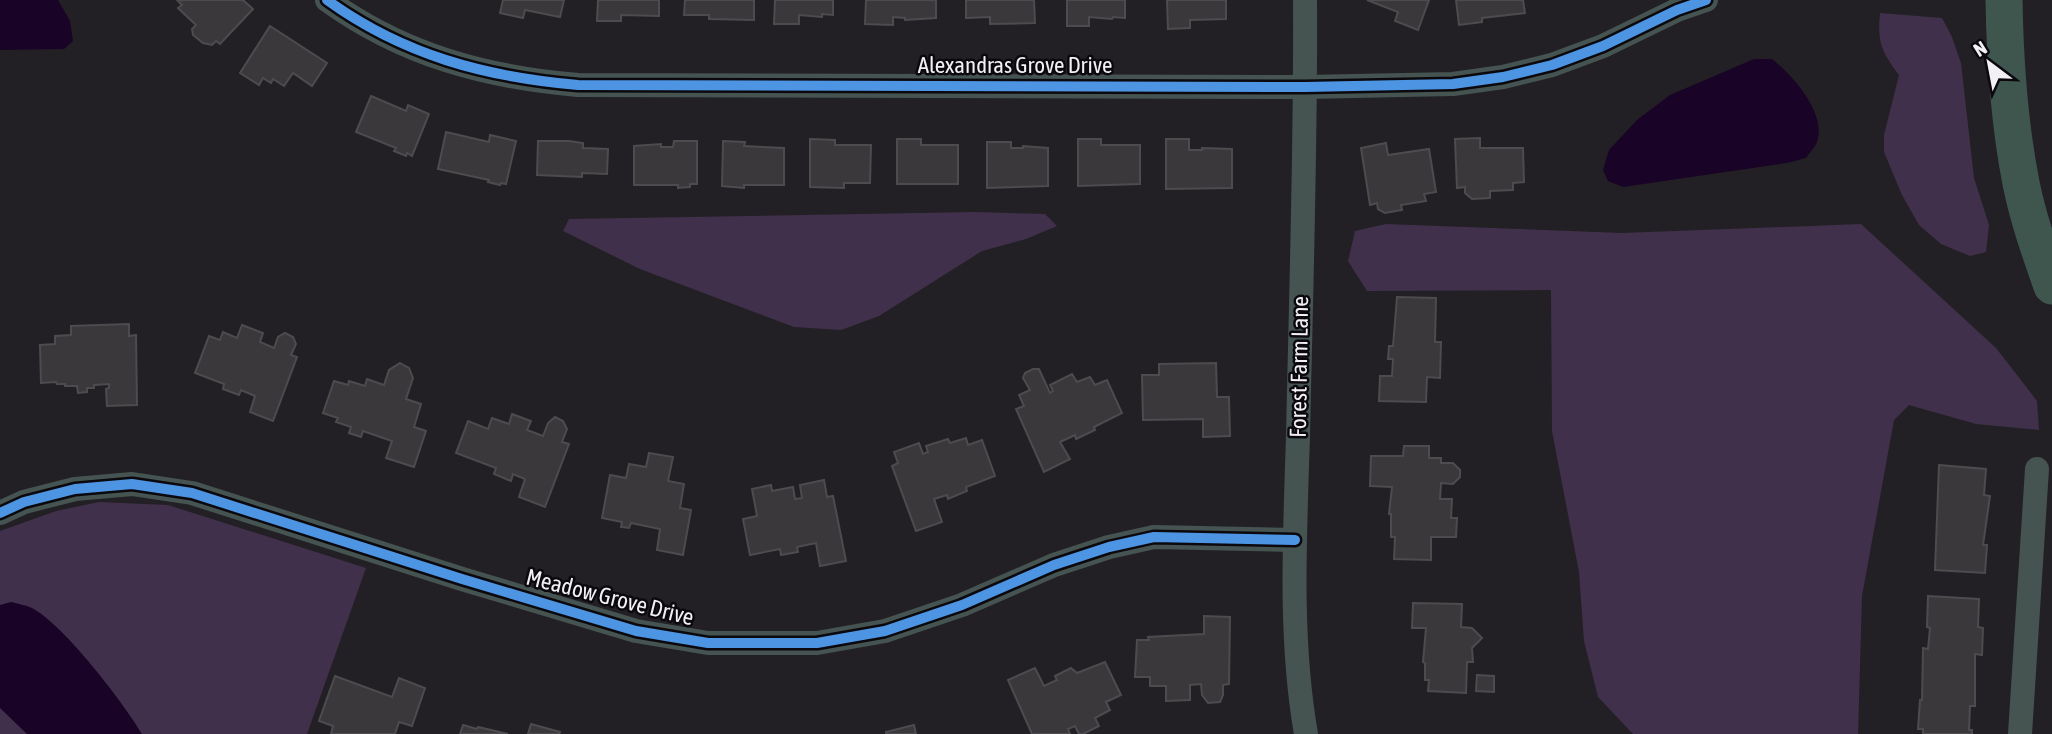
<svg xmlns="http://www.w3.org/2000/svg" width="2052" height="734" viewBox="0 0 2052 734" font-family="'Asap Condensed',sans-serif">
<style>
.green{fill:#41304b}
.water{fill:#190326}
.building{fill:#3a383b;stroke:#4d4b4e;stroke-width:2}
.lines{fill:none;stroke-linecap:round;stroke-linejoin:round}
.street{stroke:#455451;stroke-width:24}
.secondary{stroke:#3f564f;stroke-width:37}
.cycleway-casing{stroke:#0b090d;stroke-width:15}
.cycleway{stroke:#4d94e3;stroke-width:10}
.labels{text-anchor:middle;stroke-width:5;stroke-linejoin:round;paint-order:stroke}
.street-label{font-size:23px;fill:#f2eff5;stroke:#0b090d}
</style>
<rect width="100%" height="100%" fill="#222024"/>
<!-- green -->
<g class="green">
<path d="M1880,13L1942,18L1952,37L1961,63L1974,178L1989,225L1986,252L1970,256L1941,244L1919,225L1902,195L1884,152V135L1899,75C1882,52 1877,43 1880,13Z"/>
<polygon points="975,212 1045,214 1057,226 1026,239 982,251 879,316 841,330 794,327 640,269 563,231 569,219"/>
<polygon points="1386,224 1622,233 1861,224 1996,348 2037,401 2039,430 1976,424 1909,405 1894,420 1862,596 1858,734 1633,734 1598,697 1584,641 1579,572 1552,431 1551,290 1367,291 1348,261 1355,231"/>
<polygon points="99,502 168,505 366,568 307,734 0,734 0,531 56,511"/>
</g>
<!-- water -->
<g class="water">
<polygon points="0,0 58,0 70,21 73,41 64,49 0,50"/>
<path d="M1754,59H1772C1792,75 1829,115 1816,144C1814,149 1809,153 1806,158L1787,163L1623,187L1608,181L1603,170L1609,150L1637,120L1670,95Z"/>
<path d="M11,602C18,604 26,605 32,608C63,624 124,703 142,734H27L0,708V605Z"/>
</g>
<!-- building -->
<g class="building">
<polygon points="177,0 243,0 253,9 220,44 216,41 212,45 203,43 193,35 192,29 196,25 178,8 182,5"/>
<polygon points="503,0 564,0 560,17 525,10 523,18 500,13"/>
<polygon points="598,0 659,0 659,16 621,15 621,21 597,21"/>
<polygon points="685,0 754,0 754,20 709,19 709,15 684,15"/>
<polygon points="775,0 833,0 833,15 822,14 822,17 799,15 799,24 774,24"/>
<polygon points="866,0 936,0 936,18 905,20 905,18 893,17 893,25 865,24"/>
<polygon points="966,0 1034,0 1035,23 990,24 990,17 966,18"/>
<polygon points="1067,0 1125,0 1125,18 1113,17 1112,19 1089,17 1089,26 1067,26"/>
<polygon points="1167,0 1226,0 1226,19 1190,20 1190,28 1168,29"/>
<polygon points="1367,0 1429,0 1418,30 1395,21 1398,12"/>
<polygon points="1456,0 1523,0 1525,13 1482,18 1482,22 1459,25"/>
<polygon points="270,26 327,63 312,86 293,73 284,86 273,79 271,83 263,78 259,85 240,73"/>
<polygon points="371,96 406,111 408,105 429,114 412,156 407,153 406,156 394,151 396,148 356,132"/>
<polygon points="446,132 489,142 490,135 516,141 506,184 501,183 500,185 488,182 489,180 438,169"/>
<polygon points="1480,138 1480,148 1523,148 1524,182 1513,183 1513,190 1490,191 1490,198 1472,199 1465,193 1465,187 1457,188 1455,139"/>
<polygon points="810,139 835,140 835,145 871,145 870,183 844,183 844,188 810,187"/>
<polygon points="897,139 921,139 921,145 958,145 958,184 897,184"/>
<polygon points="1078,139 1101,139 1101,145 1140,145 1140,184 1078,186"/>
<polygon points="1166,139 1189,139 1189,150 1202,150 1202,148 1232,149 1232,188 1166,189"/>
<polygon points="538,141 569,141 583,143 583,148 608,149 607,174 582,173 582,177 537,175"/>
<polygon points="674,141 697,141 697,184 690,184 690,187 678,188 678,185 634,185 634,146 661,144 661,147 673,147"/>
<polygon points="723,141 745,142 744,146 784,148 784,185 744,185 744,188 722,186"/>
<polygon points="987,142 1011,142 1011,148 1023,148 1023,146 1048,148 1048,186 987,188"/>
<polygon points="1386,143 1388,155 1429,149 1436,192 1424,194 1426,201 1401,205 1402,210 1385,213 1378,209 1377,203 1370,205 1361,148"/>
<polygon points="1397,297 1436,298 1435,342 1441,342 1440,378 1427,377 1426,402 1379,401 1380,376 1392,376 1393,359 1388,359 1389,346 1393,346"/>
<polygon points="129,324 129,336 136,335 137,405 107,406 106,389 109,388 109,384 94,385 94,388 87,388 87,392 78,393 77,386 65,386 65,384 57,384 56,382 41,383 40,345 55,344 55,336 71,335 71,326"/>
<polygon points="242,325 263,333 260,342 274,348 278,337 285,333 293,337 296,344 291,355 297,357 273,421 250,412 255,396 241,390 239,395 223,389 224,384 195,373 209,336 220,340 223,332 237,338"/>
<polygon points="400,363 409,368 413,378 406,399 421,404 414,427 426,431 414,467 386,458 392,441 363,431 361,437 349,433 351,427 336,422 338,418 323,413 334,381 348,385 349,381 365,386 367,379 384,385 389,370"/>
<polygon points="1216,363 1217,397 1229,397 1230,436 1203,437 1203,419 1143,420 1142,375 1159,375 1159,364"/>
<polygon points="1033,369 1039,369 1050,393 1053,391 1050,385 1072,374 1077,382 1090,377 1095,385 1107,380 1122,413 1094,427 1095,430 1076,439 1075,435 1060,442 1070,459 1044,472 1016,409 1024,406 1019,395 1030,390 1023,378 1025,373"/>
<polygon points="512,414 531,421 527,430 543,436 548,423 555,417 563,421 567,429 562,442 569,444 545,507 519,497 525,479 513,474 511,481 494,474 496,468 456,453 468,421 488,429 492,418 509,424"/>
<polygon points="966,438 968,445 982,440 995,476 966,487 967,491 948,499 947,495 934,499 942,522 916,531 892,466 898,463 894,452 919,443 923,454 928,452 926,446 948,439 950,443"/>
<polygon points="1404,446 1429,446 1429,458 1441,458 1441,463 1453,463 1460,470 1460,477 1453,484 1441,483 1440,499 1452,499 1451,518 1457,518 1456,537 1431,537 1431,560 1394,559 1395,537 1391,537 1391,514 1389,514 1392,487 1370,486 1371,456 1403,456"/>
<polygon points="649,453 673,457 668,481 684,484 680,508 691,510 683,555 657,550 660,529 631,523 629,528 621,527 622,522 602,518 610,475 626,478 629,464 646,467"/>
<polygon points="1939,465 1986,469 1984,495 1990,496 1983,545 1987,545 1985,573 1935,570"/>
<polygon points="824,480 827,497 833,496 846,561 820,566 816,543 797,547 798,552 781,555 780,549 750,555 743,519 757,516 752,489 771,485 772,491 793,487 795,499 802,498 800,485"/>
<polygon points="1928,596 1979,599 1978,627 1983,628 1982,655 1975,654 1975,706 1970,706 1969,730 1972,730 1972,734 1923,734 1923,729 1918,729 1920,700 1922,700 1923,648 1928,649 1930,628 1927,627"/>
<polygon points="1413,603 1462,604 1461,627 1472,628 1482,638 1472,648 1473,662 1467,662 1466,693 1428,691 1429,680 1425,680 1425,663 1423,662 1426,628 1412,628"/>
<polygon points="1204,616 1230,617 1229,684 1223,685 1223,695 1220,702 1208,703 1202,695 1201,684 1190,685 1190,700 1166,701 1166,686 1150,686 1150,677 1135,677 1137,640 1149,640 1148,637 1204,634"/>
<polygon points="1105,662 1121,695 1106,702 1110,710 1095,718 1099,726 1083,734 1079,734 1075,726 1068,729 1070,734 1032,734 1008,680 1035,668 1044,686 1057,680 1055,676 1071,668 1077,673"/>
<polygon points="1477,675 1494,676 1494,692 1476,691"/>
<polygon points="335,676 392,697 399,678 425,688 412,726 399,722 395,734 331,734 333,726 319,721"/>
<polygon points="531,724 560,732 559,734 528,734"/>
<polygon points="463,725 477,729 478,727 508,734 460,734"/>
<polygon points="914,725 916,734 886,734 886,732"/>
</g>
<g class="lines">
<!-- street -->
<g class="street">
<path d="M327,0C403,55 485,77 578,85L1305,87L1453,84L1503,77L1552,65L1603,46L1677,10L1706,0"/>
<path d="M1305,0C1306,145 1301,291 1298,436C1295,535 1289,636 1306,734"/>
<polyline points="0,513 24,502 75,489 132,484 192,493 462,579 636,631 708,643 817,643 885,631 962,605 1054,565 1109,547 1154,537 1295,540"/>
<polyline points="2020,734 2037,469"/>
</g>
<!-- secondary -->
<path class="secondary" d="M2004,0C2005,61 2009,122 2021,183C2028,218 2040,252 2052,286"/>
<!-- cycleway casing -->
<g class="cycleway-casing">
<g id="cycleway">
<path d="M327,0C403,55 485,77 578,85L1305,87L1453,84L1503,77L1552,65L1603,46L1677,10L1706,0"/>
<polyline points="0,513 24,502 75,489 132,484 192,493 462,579 636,631 708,643 817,643 885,631 962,605 1054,565 1109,547 1154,537 1295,540"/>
</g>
</g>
<!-- cycleway -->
<use href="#cycleway" class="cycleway"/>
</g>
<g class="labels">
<!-- street labels -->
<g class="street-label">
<text x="1015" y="73">Alexandras Grove Drive</text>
<text transform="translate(1299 367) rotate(-89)" y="8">Forest Farm Lane</text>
<text transform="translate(610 597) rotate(14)" y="8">Meadow Grove Drive</text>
</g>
</g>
<!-- north arrow -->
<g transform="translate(1989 63) rotate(328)" stroke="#0b090d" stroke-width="5" paint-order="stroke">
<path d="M0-5L12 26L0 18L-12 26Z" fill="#f2eff5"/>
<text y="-10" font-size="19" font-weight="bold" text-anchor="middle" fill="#f2eff5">N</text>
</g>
</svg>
